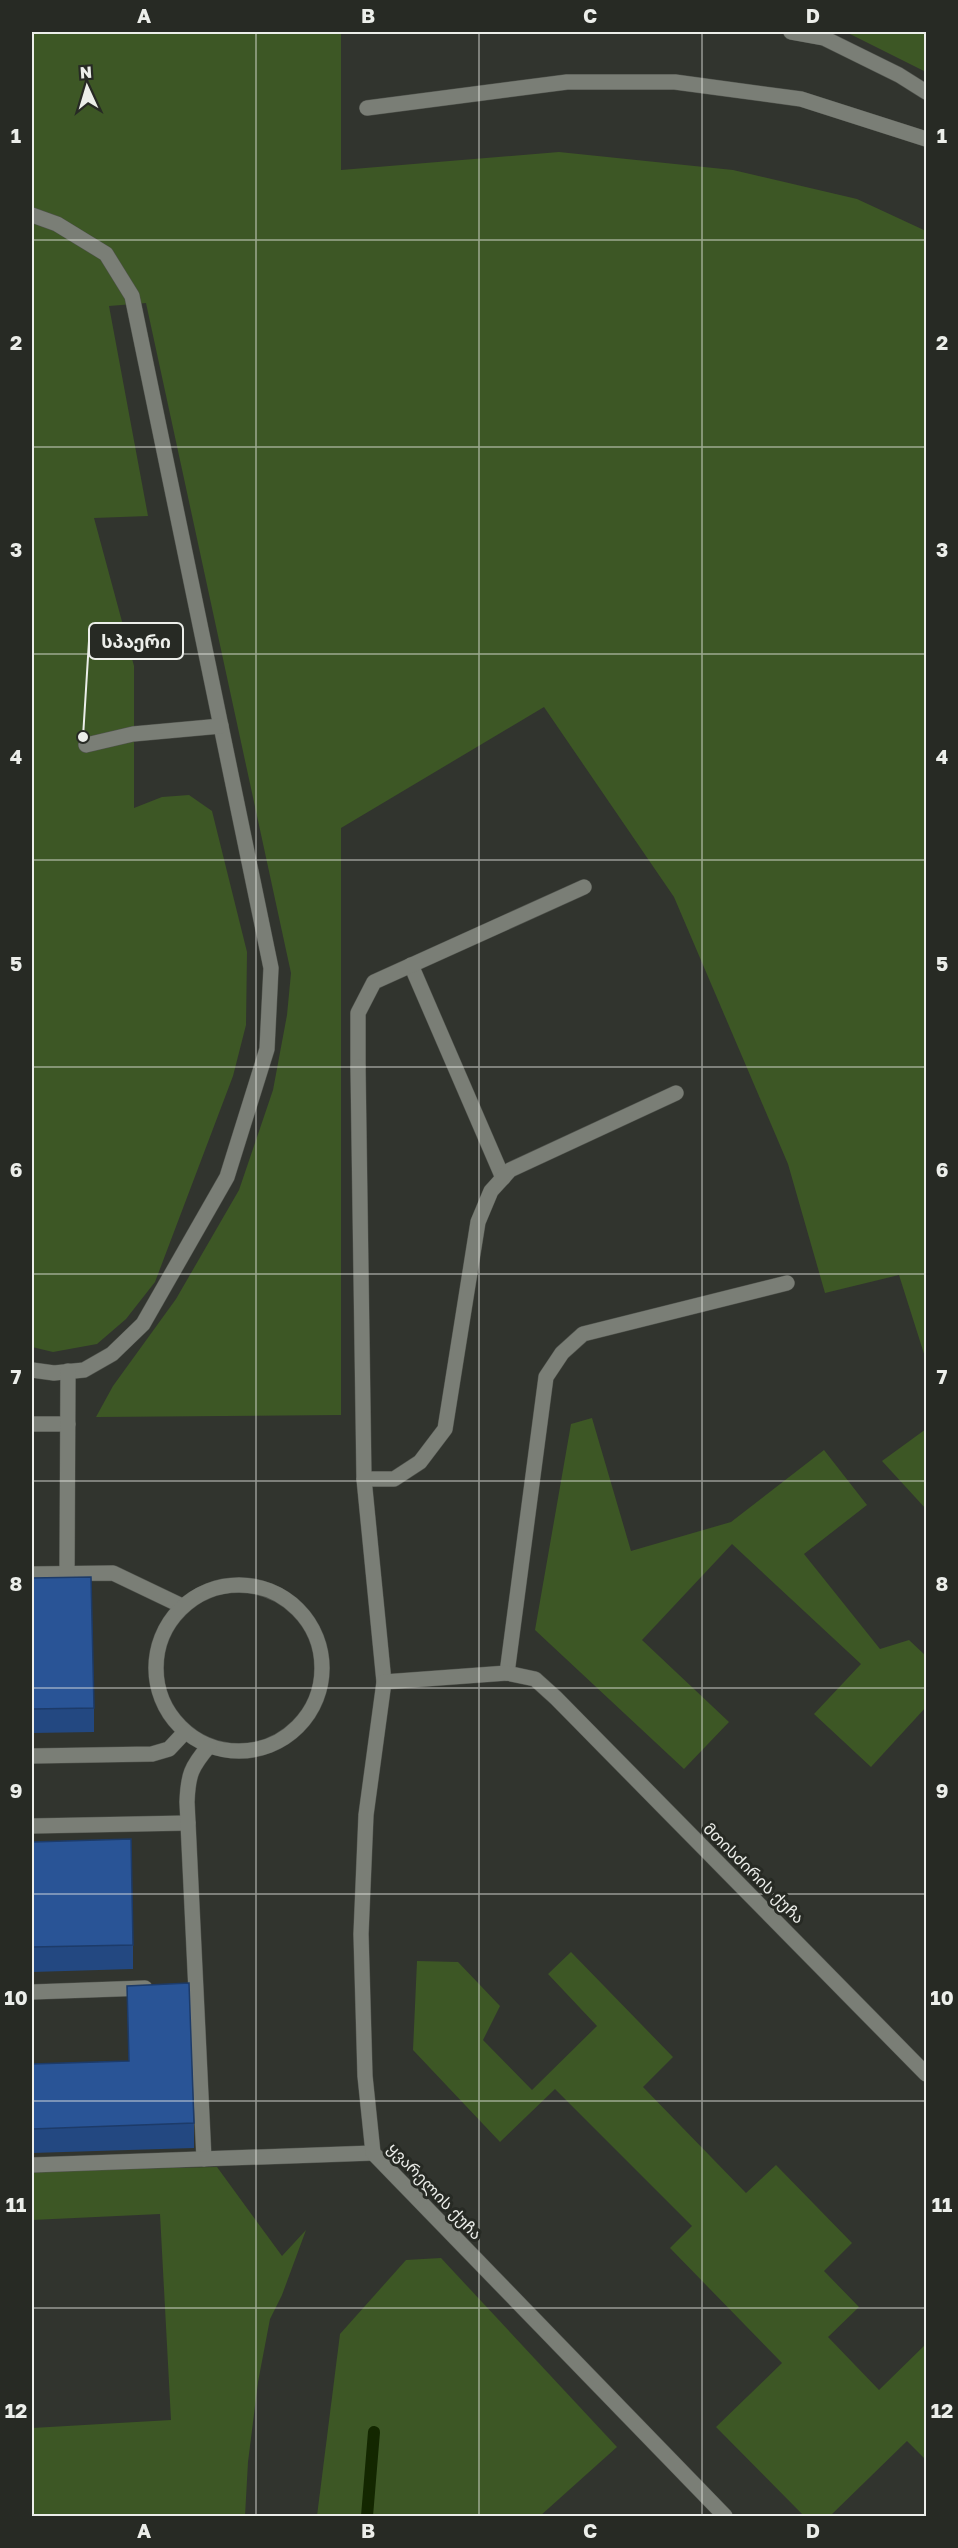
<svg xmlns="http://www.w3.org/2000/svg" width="958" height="2548" viewBox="0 0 958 2548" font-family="'Golos Text','Noto Sans Georgian',sans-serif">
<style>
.green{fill:#3d5725}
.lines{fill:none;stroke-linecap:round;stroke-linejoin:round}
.stream{stroke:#132700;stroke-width:12}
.lane-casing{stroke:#50534d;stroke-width:16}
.street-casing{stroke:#50534d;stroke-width:16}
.lane{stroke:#7a7e76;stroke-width:15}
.street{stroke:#7a7e76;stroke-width:15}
.wall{fill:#234881}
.building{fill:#295496;stroke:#1d3b69;stroke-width:1.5}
.grid{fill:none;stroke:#eceeea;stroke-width:1.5;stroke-opacity:0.55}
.labels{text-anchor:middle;stroke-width:6;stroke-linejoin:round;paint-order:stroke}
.street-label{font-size:16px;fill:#eceeea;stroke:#272a24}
.leader{fill:none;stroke:#eceeea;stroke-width:2}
.callout-dot{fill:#eceeea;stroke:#272a24;stroke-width:2}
.callout{fill:#272a24;stroke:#eceeea;stroke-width:2}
.callout-label{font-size:18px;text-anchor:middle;font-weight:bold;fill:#eceeea}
.neatline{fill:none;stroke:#eceeea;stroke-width:2}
.grid-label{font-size:20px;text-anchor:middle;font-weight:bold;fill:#eceeea}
</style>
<rect width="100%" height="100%" fill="#31342e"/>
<!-- green -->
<g class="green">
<polygon points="32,32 341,32 341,170 559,152 733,170 857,199 926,231 926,1360 899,1275 825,1293 788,1164 674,897 544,707 341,828 341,1415 96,1417 113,1386 176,1299 239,1190 273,1090 287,1015 291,973 146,303 109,306 148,516 94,518 134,666 134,808 162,797 189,795 212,811 247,952 246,1025 233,1076 155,1282 126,1319 97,1344 53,1352 32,1347"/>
<polygon points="846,32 926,32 926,72"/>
<polygon points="592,1418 631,1551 731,1522 824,1450 867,1505 804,1554 880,1649 909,1640 926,1656 926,1707 871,1767 814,1714 861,1664 732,1544 642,1640 729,1722 684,1769 535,1630 571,1424"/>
<polygon points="926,1429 926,1509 882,1461"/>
<polygon points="571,1952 673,2057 643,2087 746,2193 776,2165 852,2243 824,2271 859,2307 828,2337 879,2390 926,2344 926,2460 907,2441 830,2516 804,2516 716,2427 782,2363 670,2248 692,2226 555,2089 500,2142 413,2050 417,1961 458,1962 500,2006 483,2040 532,2090 597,2026 548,1974"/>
<polygon points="217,2167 282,2256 306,2230 282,2295 270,2319 258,2382 248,2462 245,2516 32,2516 32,2428 171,2420 160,2214 32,2220 32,2171"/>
<polygon points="441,2258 617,2447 540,2516 317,2516 340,2334 406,2260"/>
</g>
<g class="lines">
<!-- stream -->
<polyline class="stream" points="367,2516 374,2432"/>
<!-- lane casing -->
<g class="lane-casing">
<g id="lane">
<polyline points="791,32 824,38 899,75 926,92"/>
<polyline points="367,108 567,82 675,82 801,99 926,139"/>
<polyline points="32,215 57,224 106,254 132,296 271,968 267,1049 227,1177 143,1324 112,1354 84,1370 54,1373 32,1370"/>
<polyline points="86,745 133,734 221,726"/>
<polyline points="411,965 503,1178"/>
<polyline points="358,1067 358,1013 374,982 584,887"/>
<polyline points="32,1424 68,1424"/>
<polyline points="364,1479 394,1479 420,1462 445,1429 478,1222 491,1191 510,1170 676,1093"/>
<polyline points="32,1574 113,1573 182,1606"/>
<polyline points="67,1574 68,1371"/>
<circle cx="239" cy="1668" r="83"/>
<polyline points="507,1673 546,1377 562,1353 583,1334 787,1283"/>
<polyline points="32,1756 152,1754 169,1749 185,1732"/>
<polyline points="32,1826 188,1823"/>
<polyline points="32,1992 145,1988"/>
<path d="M204,2159L187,1802C188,1775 191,1767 209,1746"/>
<polyline points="32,2165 373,2153"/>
</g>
</g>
<!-- street casing -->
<g class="street-casing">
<g id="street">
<polyline points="358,1067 364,1479 384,1682 366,1815 361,1934 365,2076 373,2153 725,2516"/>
<polyline points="384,1682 507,1673 535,1679 556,1698 926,2074"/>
</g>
</g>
<!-- lane -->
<use href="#lane" class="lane"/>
<!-- street -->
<use href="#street" class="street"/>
</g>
<!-- wall -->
<g class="wall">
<polygon points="32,1578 94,1708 94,1732 32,1733"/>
<polygon points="32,1842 133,1945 133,1969 32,1972"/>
<polygon points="127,1986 194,2123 194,2148 32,2153 32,2064 129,2061"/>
</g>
<!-- building -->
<g class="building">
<polygon points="91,1577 94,1708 32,1709 32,1578"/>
<polygon points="131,1839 133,1945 32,1947 32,1842"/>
<polygon points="189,1983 194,2123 32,2129 32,2064 129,2061 127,1986"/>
</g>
<!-- grid -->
<path class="grid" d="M256,32V2516M479,32V2516M702,32V2516M32,240H926M32,447H926M32,654H926M32,860H926M32,1067H926M32,1274H926M32,1481H926M32,1688H926M32,1894H926M32,2101H926M32,2308H926"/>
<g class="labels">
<!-- street labels -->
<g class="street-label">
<text transform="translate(754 1873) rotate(45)" y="6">მთისძირის ქუჩა</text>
<text transform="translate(435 2191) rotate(46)" y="6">ყვარელის ქუჩა</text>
</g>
</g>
<!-- callouts -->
<path class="leader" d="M83 737L89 641"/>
<circle class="callout-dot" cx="83" cy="737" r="6"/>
<rect class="callout" x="89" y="623" width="94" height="36" rx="6"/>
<g class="callout-label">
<text x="136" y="648">სპაერი</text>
</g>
<!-- border -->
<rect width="958" height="2548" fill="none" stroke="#272a24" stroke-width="66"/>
<!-- north arrow -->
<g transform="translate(87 87) rotate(356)" stroke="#272a24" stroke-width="4.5" paint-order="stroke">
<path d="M0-4.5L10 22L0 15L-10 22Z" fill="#eceeea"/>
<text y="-9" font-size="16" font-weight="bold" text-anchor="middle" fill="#eceeea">N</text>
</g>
<rect x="33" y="33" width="892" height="2482" class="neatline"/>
<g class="grid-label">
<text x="144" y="23">A</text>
<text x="368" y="23">B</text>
<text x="590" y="23">C</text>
<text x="813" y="23">D</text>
<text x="16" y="143">1</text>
<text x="942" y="143">1</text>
<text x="16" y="350">2</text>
<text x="942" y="350">2</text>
<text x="16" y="557">3</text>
<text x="942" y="557">3</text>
<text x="16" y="764">4</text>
<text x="942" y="764">4</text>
<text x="16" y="971">5</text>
<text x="942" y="971">5</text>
<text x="16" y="1177">6</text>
<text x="942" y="1177">6</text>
<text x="16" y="1384">7</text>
<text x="942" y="1384">7</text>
<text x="16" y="1591">8</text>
<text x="942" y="1591">8</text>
<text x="16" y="1798">9</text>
<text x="942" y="1798">9</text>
<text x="16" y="2005">10</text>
<text x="942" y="2005">10</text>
<text x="16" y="2212">11</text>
<text x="942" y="2212">11</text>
<text x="16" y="2418">12</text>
<text x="942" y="2418">12</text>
<text x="144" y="2538">A</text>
<text x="368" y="2538">B</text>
<text x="590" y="2538">C</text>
<text x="813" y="2538">D</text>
</g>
</svg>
